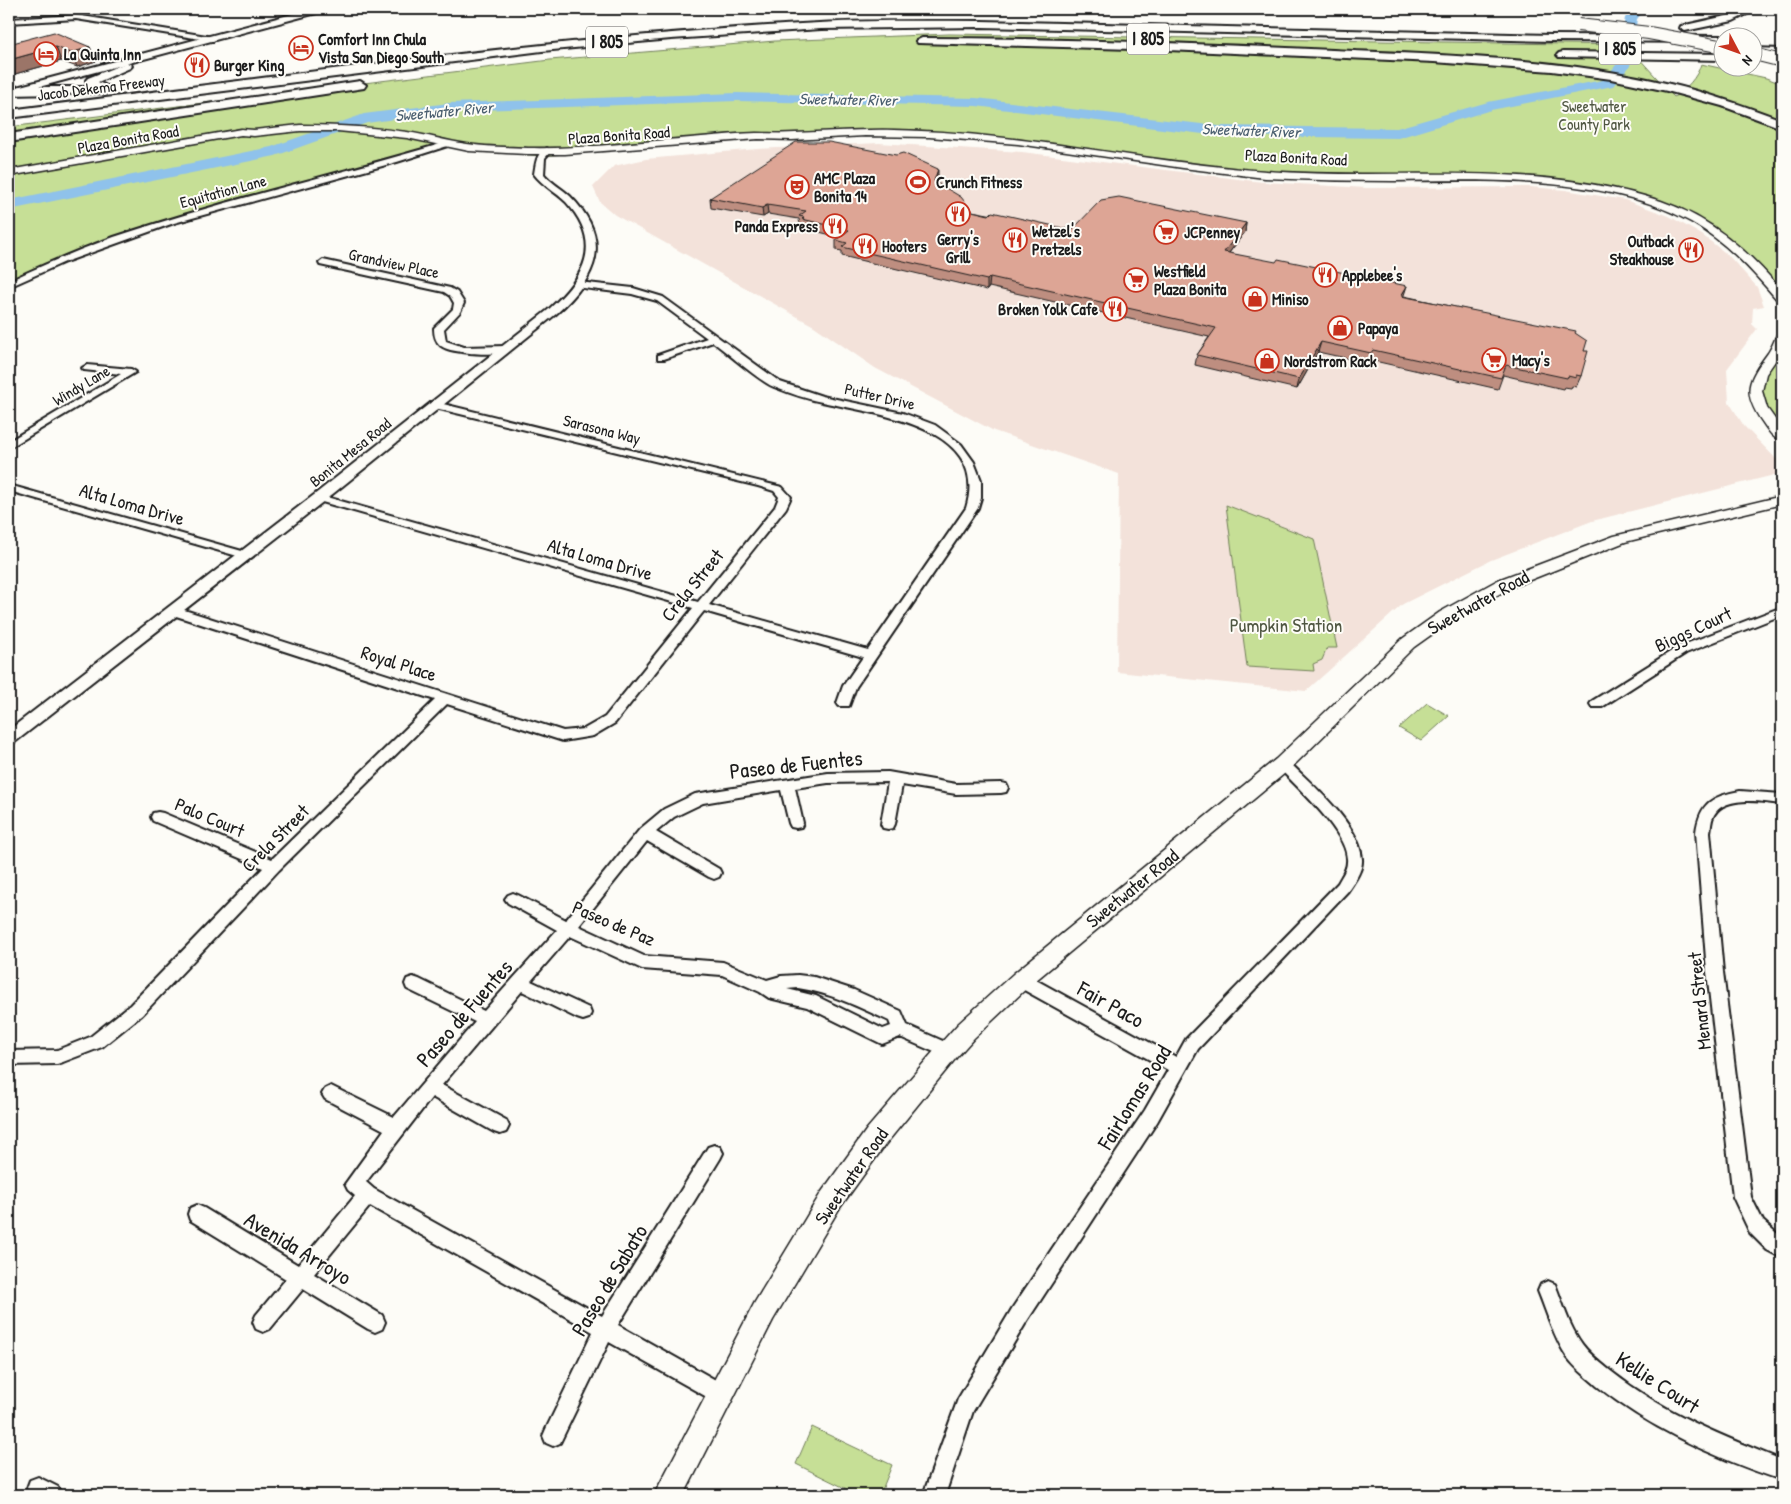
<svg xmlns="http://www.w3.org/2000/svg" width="1791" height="1504" viewBox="0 0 1791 1504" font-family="'Patrick Hand',sans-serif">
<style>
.built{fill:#f3e2da}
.green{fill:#c6df96;stroke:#717e59}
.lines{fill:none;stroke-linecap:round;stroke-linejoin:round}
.river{fill:#8fc2eb;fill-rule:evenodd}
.minor-casing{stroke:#1c1c1c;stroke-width:4}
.tertiary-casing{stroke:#1c1c1c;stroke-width:4}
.secondary-casing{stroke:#1c1c1c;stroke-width:3}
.primary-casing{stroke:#1c1c1c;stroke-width:4}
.motorway-casing{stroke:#1c1c1c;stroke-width:4}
.minor{fill:#fdfcf7;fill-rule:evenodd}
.tertiary{fill:#fdfcf7;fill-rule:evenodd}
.secondary{fill:#fdfcf7;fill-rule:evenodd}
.primary{fill:#fdfcf7;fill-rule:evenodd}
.motorway{fill:#fdfcf7;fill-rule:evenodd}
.motorway-bridge-casing{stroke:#1c1c1c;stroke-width:14;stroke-linecap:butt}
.motorway-bridge{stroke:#fdfcf7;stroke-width:12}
.wall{fill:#be8e80;stroke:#1c1c1c}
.shaded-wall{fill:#9b7468;stroke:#1c1c1c}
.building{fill:#dda595;stroke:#1c1c1c}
.labels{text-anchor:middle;stroke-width:4;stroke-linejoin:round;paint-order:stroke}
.far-poi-label{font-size:16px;font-weight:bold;fill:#1c1c1c;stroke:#fdfcf7;text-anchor:start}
.far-street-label{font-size:16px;fill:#1c1c1c;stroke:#fdfcf7}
.far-water-label{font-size:16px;font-style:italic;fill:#4a5e6f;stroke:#fdfcf7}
.far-park-label{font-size:16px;fill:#4f5641;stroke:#fdfcf7}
.shield{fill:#fdfcf7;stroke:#605f5e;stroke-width:1}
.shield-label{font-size:18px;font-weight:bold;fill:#1c1c1c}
.street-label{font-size:19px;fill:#1c1c1c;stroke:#fdfcf7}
.park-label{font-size:19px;fill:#4f5641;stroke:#fdfcf7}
.near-street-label{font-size:22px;fill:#1c1c1c;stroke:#fdfcf7}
</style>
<rect width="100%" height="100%" fill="#fdfcf7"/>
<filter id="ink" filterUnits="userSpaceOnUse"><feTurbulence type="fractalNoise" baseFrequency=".02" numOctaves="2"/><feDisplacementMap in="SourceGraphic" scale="10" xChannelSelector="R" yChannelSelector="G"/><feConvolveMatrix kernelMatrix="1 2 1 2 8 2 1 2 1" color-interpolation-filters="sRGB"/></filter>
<g filter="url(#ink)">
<!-- built -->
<polygon class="built" points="879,143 1022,152 1262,182 1367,188 1530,187 1565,190 1625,200 1669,216 1702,235 1728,255 1757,287 1764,306 1753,308 1752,324 1757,329 1727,369 1729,402 1744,426 1782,465 1782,473 1592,521 1491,560 1403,604 1306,691 1117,672 1119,474 994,431 875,368 814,326 615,215 600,202 593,187 614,166 646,159 757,149"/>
<!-- green -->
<g class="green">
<path d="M949,34L1627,45L1674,97C1686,89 1697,78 1701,64L1766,78L1782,84V298L1773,285L1720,235L1660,204L1565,182L1281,175L950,135H807L541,156L495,152L446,144L243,200L41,267L9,282V127L550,60L775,41Z"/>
<polygon points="1782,341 1782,436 1769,421 1758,376"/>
<polygon points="1226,505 1314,539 1337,648 1327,648 1322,660 1313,664 1314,671 1247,667"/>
<polygon points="1427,703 1449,716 1421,741 1399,728"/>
<polygon points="812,1427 892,1465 880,1495 859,1495 796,1464"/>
</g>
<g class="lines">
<!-- river -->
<polygon class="river" points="1632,9 1645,9 1637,19 1630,66 1613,86 1491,110 1398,138 1219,136 976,106 737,101 449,111 367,123 275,156 9,210 9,200 271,147 364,114 449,103 737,93 976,98 1219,126 1397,128 1488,102 1603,80 1616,65 1625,18"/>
<!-- minor casing -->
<g class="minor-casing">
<g id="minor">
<polygon points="76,15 213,37 216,39 213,41 76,19 9,23 9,19"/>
<path d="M447,142L454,144L397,162L174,223L65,262L9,287V281C43,265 78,250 114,237C223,200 337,175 447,142Z"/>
<path d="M323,260L450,288L457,292L464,303L460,312L444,329L446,341L464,347L506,346L511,349C501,357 452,354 441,346C435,341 434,335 434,328L453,309L454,303L450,296L444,292L320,265L319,263Z"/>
<path d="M578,282L633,288L663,297L780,382L822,396L903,413L935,425L961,444L974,462L981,480V498L978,508L856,687L849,706H839L837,703L843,686L863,657L704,611L615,723L593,736L563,741L447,704L279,870L142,1015L102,1047L63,1062L57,1064L9,1065V1051L57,1050L90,1037L130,1005L263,868L153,821L151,817L153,813L158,812L163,813L272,859L435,700L170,614L168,611L170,608H178L563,731L584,729L605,717L693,608L315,500L313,498L315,496H323L698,602L775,507L779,497L774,491L758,486L431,407V403L435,402L782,487L791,497L786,508L709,605L868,650L966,508C991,426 875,414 822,402C806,399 789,393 774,387C758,380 729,354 713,342L664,359H658V355L707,338L657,301L632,294L575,287V283Z"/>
<polygon points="87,365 131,369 136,372 9,448 9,441 121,374 84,370 82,368"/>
<polygon points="9,485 249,553 251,555 245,559 241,557 9,491"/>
<polygon points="1782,607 1782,615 1686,653 1602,707 1592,707 1590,704 1592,701 1678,647"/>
<path d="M1283,759L1288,761C1311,784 1360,824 1362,859C1363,870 1354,882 1348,891L1198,1049L1157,1122L1027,1321L973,1411L945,1495H923L958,1399L1013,1307L1145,1110L1168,1070L1015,985L1013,980L1015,975L1021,973L1027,975L1176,1057L1186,1039L1338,883C1341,877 1347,870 1347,862C1350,834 1297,787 1278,767L1276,764L1278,761Z"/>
<path d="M888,772L956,784L1001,783L1006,784L1008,788L1006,792L1001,793L956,794L902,785L895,824L893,828L888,829L883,828L881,824L888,782L828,783L795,788L803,823L801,827L796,828L791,827L789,823L781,790L703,803L674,817L656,832L719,869L721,873L719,877L714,879L709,877L647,841L579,926L644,956L723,962L767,980L781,976L798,975L814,977L854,990L901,1011L907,1025L954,1046L956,1051L954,1056L948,1058L900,1037L882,1044L807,1007L769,998L760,992L722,975L642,969L570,936L531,981L589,1008L591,1013L589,1018L583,1020L577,1018L522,991L442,1085L506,1120L509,1126L506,1132L500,1134L494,1132L432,1097L366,1182L374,1189L602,1316L708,1147L714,1145L720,1147L723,1153L720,1159L618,1325L728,1387L731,1394L728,1401L721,1404L714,1401L609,1342L560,1443L553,1446L546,1443L543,1436L546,1429L593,1332L370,1206L314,1274L382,1315L385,1322L382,1329L375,1332L368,1329L303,1289L270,1329L263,1332L256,1329L253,1322L256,1315L286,1279L190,1220L188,1214L190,1208L197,1205L204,1208L298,1265L355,1196L348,1190L345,1184L384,1130L325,1099L322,1094L325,1089L331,1086L337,1089L394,1117L475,1022L407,989L405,984L407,979L413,977L419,979L484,1011L557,930L508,903L505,899L508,895L513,893L518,895L566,920L640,829L664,809L695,794L828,773ZM798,988C831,993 859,1007 889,1021L891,1026L883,1029L816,996L787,989Z"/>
<path d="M1740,791L1782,794V804C1763,802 1723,794 1713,817C1711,821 1711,827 1710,832L1723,972L1751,1197L1763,1221L1782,1238V1258L1767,1250L1750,1233L1733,1197L1707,972L1696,832C1700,803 1712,796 1740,791Z"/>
<path d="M1548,1281L1555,1284C1563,1304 1569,1326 1582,1344C1590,1355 1602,1364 1612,1372C1664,1413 1722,1436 1782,1460V1480C1717,1459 1651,1429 1597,1386C1587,1377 1575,1368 1567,1357C1554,1338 1547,1313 1538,1291L1541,1284Z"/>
<polygon points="38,1477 58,1487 61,1495 30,1495 27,1488 30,1480"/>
</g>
</g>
<!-- tertiary casing -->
<g class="tertiary-casing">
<path id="tertiary" d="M547,148L551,151L545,158L544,174C551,183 562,188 570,196C614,240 597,278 556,314L324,501L15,742L9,744V730L314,495L548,310C585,277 604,244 566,202C556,192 543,186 534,174C536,163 536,153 547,148Z"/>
</g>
<!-- secondary casing -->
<g class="secondary-casing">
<g id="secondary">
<path d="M300,125C336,125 371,127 407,132C427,135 446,141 467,144C486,147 508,147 528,148C573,149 619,144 665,140C695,138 726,134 756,133C769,133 782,134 795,133C828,132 861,129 894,130C1019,132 1141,162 1266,171C1398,181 1533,159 1661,201C1711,218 1749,251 1782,291V302L1778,301C1752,270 1726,242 1691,222C1608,175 1486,180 1394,181C1351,181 1308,180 1265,178L1183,168L1018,144L929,137L865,136L792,140L758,139L565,154H527L469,151L407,138L338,131H300L254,136L241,135L9,176V170L241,129L254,130Z"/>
<path d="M1782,334V351L1766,374L1762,391L1767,408L1782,429V441C1773,439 1768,430 1763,423C1741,392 1748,380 1768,353C1772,347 1774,341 1777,335Z"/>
<polygon points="1782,496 1782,504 1625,542 1510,588 1452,620 1414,647 1290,769 1029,986 974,1038 956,1058 885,1145 839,1209 773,1320 684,1495 654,1495 755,1302 821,1193 867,1129 940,1044 958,1024 1013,974 1276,759 1402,639 1440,612 1498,580 1614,536"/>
</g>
</g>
<!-- primary casing -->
<g class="primary-casing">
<polygon id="primary" points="311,9 326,9 324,11 9,95 9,89"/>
</g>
<!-- motorway casing -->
<g class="motorway-casing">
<g id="motorway">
<polygon points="1744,9 1757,9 1733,21 1685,31 1680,28 1681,26 1726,16"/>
<path d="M981,21L1551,35L1724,36L1728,38H1724V42L1551,41L981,27L821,29L671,39L542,51L9,118V110C278,77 548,37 819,23C873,20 927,21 981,21Z"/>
<path d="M922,38C1052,38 1181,43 1310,49C1430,55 1552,56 1670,84C1708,93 1745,106 1782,120V128L1722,106L1667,91L1611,79L1552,71L1434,62L1168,50L918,43L916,41Z"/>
<polygon points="1754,48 1782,49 1782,55 1754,54"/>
<polygon points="1563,52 1724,54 1724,60 1559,57 1557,55 1559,53"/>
<polygon points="126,63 130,64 132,66 130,68 98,82 109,87 106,93 9,95 9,87 88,87 86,80 88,78"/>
<polygon points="360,81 366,85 364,88 9,142 9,134"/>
</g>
</g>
<!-- minor -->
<use href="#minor" class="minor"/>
<!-- tertiary -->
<use href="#tertiary" class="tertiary"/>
<!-- secondary -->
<use href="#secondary" class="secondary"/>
<!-- primary -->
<use href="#primary" class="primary"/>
<!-- motorway -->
<use href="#motorway" class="motorway"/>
<!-- motorway-bridge casing -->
<g class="motorway-bridge-casing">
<g id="motorway-bridge">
<polyline points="1578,25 1649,33 1724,47"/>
<polyline points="1754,54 1782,61"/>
</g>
</g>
<!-- motorway-bridge -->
<use href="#motorway-bridge" class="motorway-bridge"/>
</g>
<!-- wall -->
<g class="wall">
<polygon points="9,44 90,47 96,61 77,67 61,61 15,74 9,71"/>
<polygon points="938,178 936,182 972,211 1072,230 1246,223 1245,232 1229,253 1404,296 1575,333 1584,351 1581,376 1576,387 1572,386 1571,388 1564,387 1563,389 1503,375 1498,389 1370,360 1368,363 1318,352 1297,389 1195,365 1197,355 1209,337 989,287 987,290 842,256 842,251 836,250 836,240 840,237 802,228 802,226 800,226 799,219 768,214 763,217 711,208 710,198"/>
</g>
<!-- shaded-wall -->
<g class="shaded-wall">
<polygon points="56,47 61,61 15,74 9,60"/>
<polygon points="90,47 96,61 77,67 71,53"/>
<polygon points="938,169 938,178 934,190 934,181"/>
<polygon points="767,205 768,214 763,217 762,208"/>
<polygon points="1246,223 1245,232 1222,262 1224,252"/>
<polygon points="990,277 989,287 987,290 987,280"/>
<polygon points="1407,286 1404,295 1399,306 1401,296"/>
<polygon points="1321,342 1318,352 1297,389 1299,379"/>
</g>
<!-- building -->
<g class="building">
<polygon points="54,32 90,47 71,53 56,47 9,60 9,44"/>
<polygon points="796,142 829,142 896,155 903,153 938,169 934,181 961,197 972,211 989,215 992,212 1072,230 1101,200 1119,197 1246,223 1224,252 1276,262 1278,259 1407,286 1401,296 1576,331 1575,333 1587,341 1584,351 1588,351 1581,376 1576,375 1576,378 1568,376 1567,378 1506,365 1501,378 1373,350 1371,353 1321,342 1299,379 1197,355 1216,328 990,277 987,280 842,247 847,243 836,240 849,230 802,219 804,217 799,216 806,211 767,205 762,208 710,198"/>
</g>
</g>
<!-- icons -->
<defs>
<g id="hotel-ring" transform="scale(1.25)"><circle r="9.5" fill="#fdfcf7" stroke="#c8321e" stroke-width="1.5"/><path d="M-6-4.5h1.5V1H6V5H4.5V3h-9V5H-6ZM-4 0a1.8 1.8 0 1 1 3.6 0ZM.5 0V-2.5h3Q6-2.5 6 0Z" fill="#c8321e"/></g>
<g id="restaurant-ring" transform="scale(1.25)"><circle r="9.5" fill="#fdfcf7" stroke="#c8321e" stroke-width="1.5"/><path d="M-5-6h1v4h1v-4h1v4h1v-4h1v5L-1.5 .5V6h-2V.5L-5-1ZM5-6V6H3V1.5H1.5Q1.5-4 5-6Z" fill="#c8321e"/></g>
<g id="stadium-ring" transform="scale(1.25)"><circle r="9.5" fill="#fdfcf7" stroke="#c8321e" stroke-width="1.5"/><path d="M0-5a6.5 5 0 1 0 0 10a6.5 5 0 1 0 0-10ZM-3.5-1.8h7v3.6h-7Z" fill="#c8321e"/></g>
<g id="theatre-ring" transform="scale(1.25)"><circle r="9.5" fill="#fdfcf7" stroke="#c8321e" stroke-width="1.5"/><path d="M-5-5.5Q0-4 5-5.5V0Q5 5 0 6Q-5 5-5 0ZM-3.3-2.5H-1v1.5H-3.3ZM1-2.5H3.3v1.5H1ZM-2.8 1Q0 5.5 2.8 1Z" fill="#c8321e"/></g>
<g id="supermarket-ring" transform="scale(1.25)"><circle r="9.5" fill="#fdfcf7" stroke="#c8321e" stroke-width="1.5"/><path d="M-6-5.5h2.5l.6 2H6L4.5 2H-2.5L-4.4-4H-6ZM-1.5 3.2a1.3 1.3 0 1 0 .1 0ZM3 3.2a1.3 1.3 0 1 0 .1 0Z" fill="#c8321e"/></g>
<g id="shop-ring" transform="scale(1.25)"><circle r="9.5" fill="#fdfcf7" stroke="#c8321e" stroke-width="1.5"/><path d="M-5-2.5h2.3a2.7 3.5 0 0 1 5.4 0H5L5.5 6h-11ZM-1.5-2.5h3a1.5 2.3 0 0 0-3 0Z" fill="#c8321e"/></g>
</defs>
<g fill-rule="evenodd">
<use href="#hotel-ring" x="301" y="48"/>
<use href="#hotel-ring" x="46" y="54"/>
<use href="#restaurant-ring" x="197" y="65"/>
<use href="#stadium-ring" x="918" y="182"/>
<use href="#theatre-ring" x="797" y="187"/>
<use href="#restaurant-ring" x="958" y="214"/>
<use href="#restaurant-ring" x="835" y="226"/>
<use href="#supermarket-ring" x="1166" y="232"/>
<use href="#restaurant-ring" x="1015" y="240"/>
<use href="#restaurant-ring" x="865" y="246"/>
<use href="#restaurant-ring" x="1691" y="250"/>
<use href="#restaurant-ring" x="1325" y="275"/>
<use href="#supermarket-ring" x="1136" y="280"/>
<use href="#shop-ring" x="1255" y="299"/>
<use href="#restaurant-ring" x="1115" y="309"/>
<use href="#shop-ring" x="1340" y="328"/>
<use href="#supermarket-ring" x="1494" y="360"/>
<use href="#shop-ring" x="1267" y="361"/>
</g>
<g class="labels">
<!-- far-poi labels -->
<g class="far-poi-label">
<text x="318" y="45">Comfort Inn Chula<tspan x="318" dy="18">Vista San Diego South</tspan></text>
<text x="64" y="60">La Quinta Inn</text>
<text x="214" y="71">Burger King</text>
<text x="814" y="184">AMC Plaza<tspan x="814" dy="18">Bonita 14</tspan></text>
<text x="936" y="188">Crunch Fitness</text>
<text x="818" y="232" text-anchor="end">Panda Express</text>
<text x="1032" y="237">Wetzel's<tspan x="1032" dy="18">Pretzels</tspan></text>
<text x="1184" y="238">JCPenney</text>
<text x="958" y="245" text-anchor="middle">Gerry's<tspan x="958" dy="18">Grill</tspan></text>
<text x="1674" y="247" text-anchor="end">Outback<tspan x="1674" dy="18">Steakhouse</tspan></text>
<text x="882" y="252">Hooters</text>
<text x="1154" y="277">Westfield<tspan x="1154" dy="18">Plaza Bonita</tspan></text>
<text x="1342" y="281">Applebee's</text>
<text x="1272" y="305">Miniso</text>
<text x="1098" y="315" text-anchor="end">Broken Yolk Cafe</text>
<text x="1358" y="334">Papaya</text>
<text x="1512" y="366">Macy's</text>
<text x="1284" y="367">Nordstrom Rack</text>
</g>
<!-- far-street labels -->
<g class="far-street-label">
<text transform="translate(101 87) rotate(-7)" y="6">Jacob Dekema Freeway</text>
<text transform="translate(619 135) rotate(-4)" y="6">Plaza Bonita Road</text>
<text transform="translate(128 139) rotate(-10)" y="6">Plaza Bonita Road</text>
<text transform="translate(1296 157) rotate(3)" y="6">Plaza Bonita Road</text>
<text transform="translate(223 191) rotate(-15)" y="6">Equitation Lane</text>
<text transform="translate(394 263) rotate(12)" y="6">Grandview Place</text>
<text transform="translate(81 385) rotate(-31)" y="6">Windy Lane</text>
<text transform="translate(880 396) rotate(13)" y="6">Putter Drive</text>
<text transform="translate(602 429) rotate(14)" y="6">Sarasona Way</text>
<text transform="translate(350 452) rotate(-39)" y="6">Bonita Mesa Road</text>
</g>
<!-- far-water labels -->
<g class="far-water-label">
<text transform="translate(848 99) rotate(1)" y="6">Sweetwater River</text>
<text transform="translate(444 111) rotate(-5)" y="6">Sweetwater River</text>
<text transform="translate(1251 130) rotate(2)" y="6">Sweetwater River</text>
</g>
<!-- far-park labels -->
<g class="far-park-label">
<text x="1594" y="112">Sweetwater<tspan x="1594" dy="18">County Park</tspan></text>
</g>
<!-- shield labels -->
<g class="shield">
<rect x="1127" y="23.5" width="42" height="31" rx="4"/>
<rect x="586" y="26.5" width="42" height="31" rx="4"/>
<rect x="1599" y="33.5" width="42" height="31" rx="4"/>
</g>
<g class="shield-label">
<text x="1148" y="45">I 805</text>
<text x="607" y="48">I 805</text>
<text x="1620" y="55">I 805</text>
</g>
<!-- street labels -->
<g class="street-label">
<text transform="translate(132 504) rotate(16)" y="7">Alta Loma Drive</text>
<text transform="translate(600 559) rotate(16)" y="7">Alta Loma Drive</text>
<text transform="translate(692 585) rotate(-51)" y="7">Crela Street</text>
<text transform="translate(1478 602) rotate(-29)" y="7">Sweetwater Road</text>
<text transform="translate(1693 629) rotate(-25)" y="7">Biggs Court</text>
<text transform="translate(399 663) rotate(18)" y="7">Royal Place</text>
<text transform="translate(210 817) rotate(23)" y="7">Palo Court</text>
<text transform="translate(275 838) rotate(-45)" y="7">Crela Street</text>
<text transform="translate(1132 888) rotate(-39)" y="7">Sweetwater Road</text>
<text transform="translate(614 923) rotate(23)" y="7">Paseo de Paz</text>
<text transform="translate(1699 1001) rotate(-96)" y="7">Menard Street</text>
<text transform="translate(851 1176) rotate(-55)" y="7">Sweetwater Road</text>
</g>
<!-- park labels -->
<g class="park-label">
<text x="1286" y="632">Pumpkin Station</text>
</g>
<!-- near-street labels -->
<g class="near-street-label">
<text transform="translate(796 764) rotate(-6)" y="8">Paseo de Fuentes</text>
<text transform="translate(1111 1004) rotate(29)" y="8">Fair Paco</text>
<text transform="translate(464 1013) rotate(-49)" y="8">Paseo de Fuentes</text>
<text transform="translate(1134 1097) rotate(-58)" y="8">Fairlomas Road</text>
<text transform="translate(298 1248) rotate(31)" y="8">Avenida Arroyo</text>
<text transform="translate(609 1280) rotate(-59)" y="8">Paseo de Sabato</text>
<text transform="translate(1658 1382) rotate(33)" y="8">Kellie Court</text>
</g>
</g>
<!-- margin -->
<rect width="1791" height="1504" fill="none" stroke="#fdfcf7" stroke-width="30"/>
<rect x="15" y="15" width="1761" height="1474" fill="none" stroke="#1c1c1c" stroke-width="2" filter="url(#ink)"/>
<!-- north arrow -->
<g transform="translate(1738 52) rotate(131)"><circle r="24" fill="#fdfcf7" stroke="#a3a29f"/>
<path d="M0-4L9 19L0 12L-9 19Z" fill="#c8321e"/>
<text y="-8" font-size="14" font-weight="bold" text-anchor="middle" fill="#1c1c1c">N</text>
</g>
</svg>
